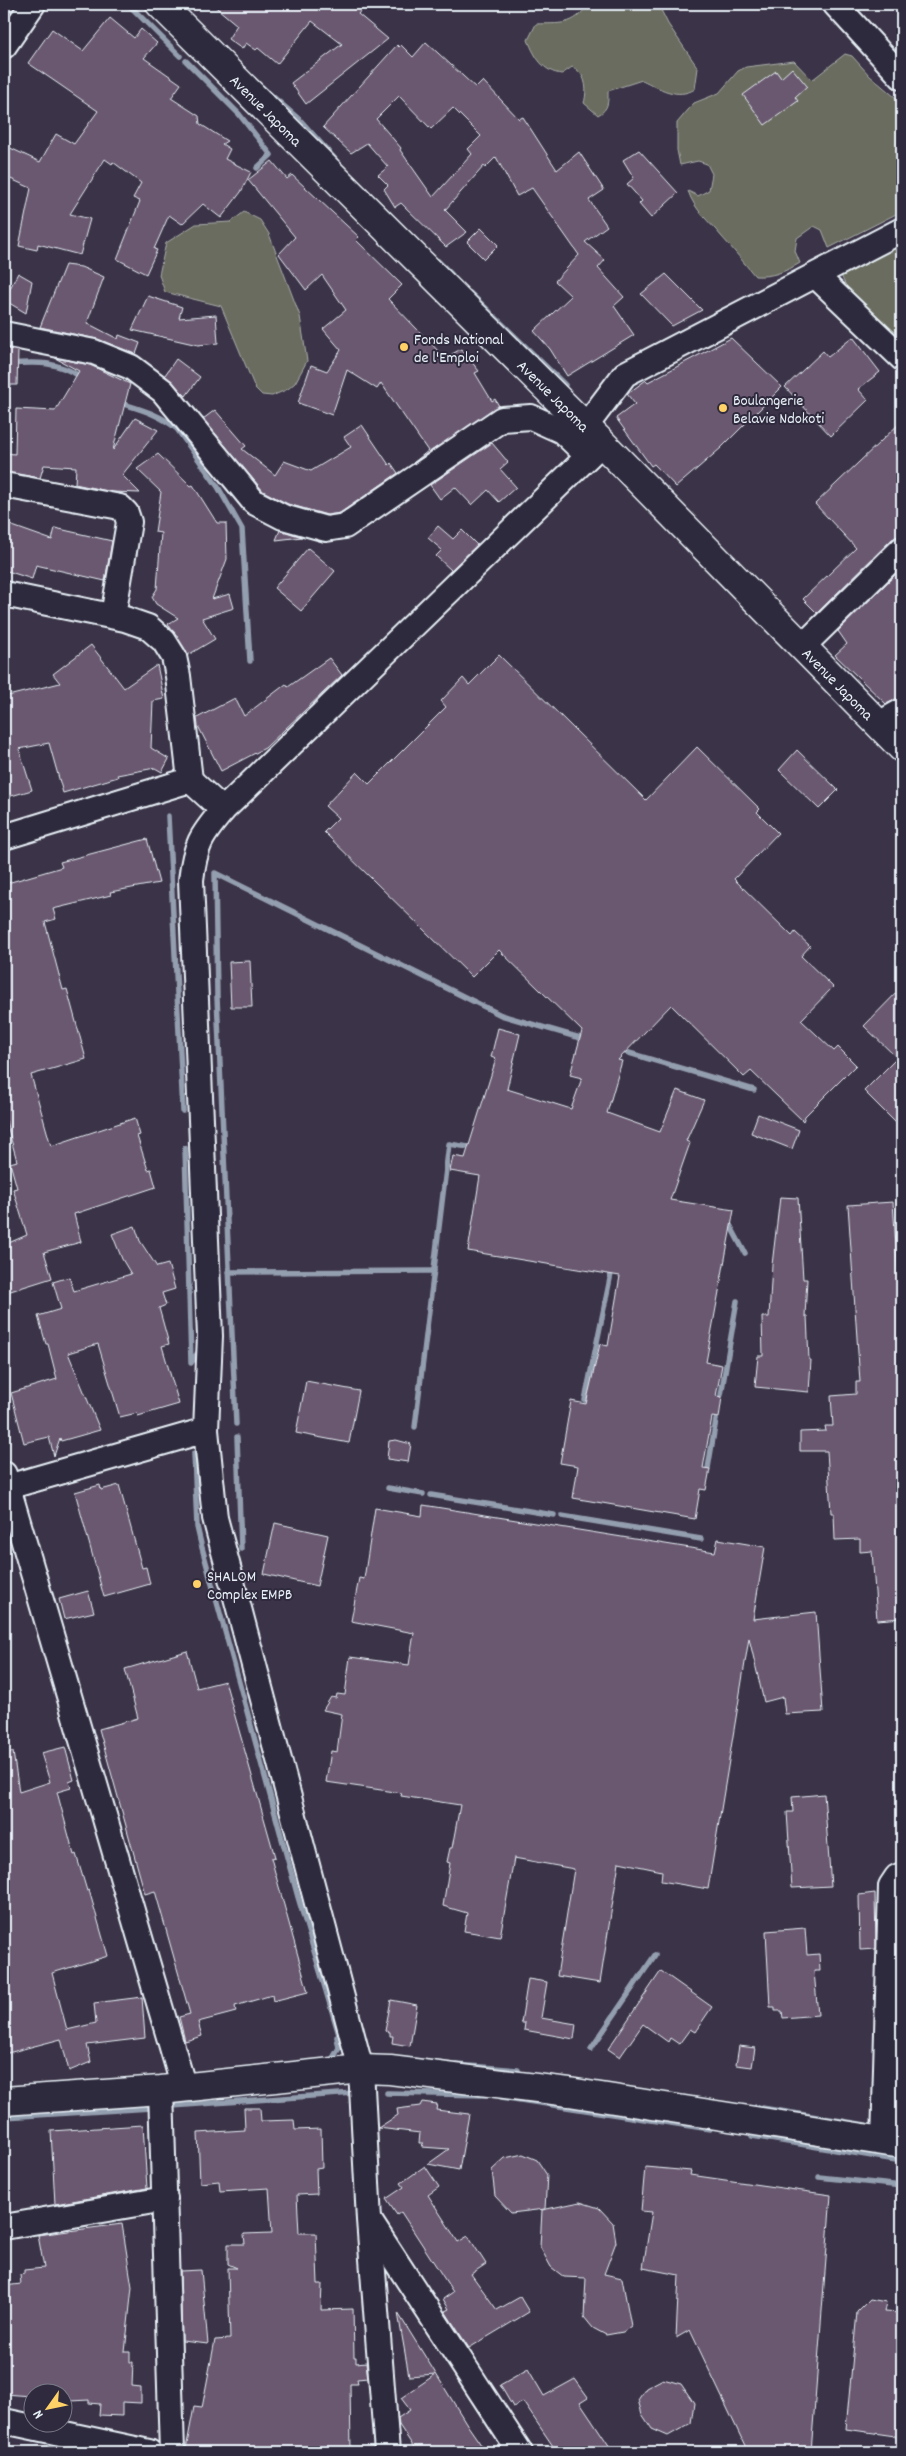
<svg xmlns="http://www.w3.org/2000/svg" width="906" height="2456" viewBox="0 0 906 2456" font-family="Dekko,sans-serif">
<style>
.green{fill:#6a6c5e;stroke:#a9aeab}
.lines{fill:none;stroke-linecap:round;stroke-linejoin:round}
.stream{stroke:#939eaf;stroke-width:5.5}
.building{fill:#6a5870;stroke:#e8f1f8;fill-rule:evenodd}
.minor-casing{stroke:#e8f1f8;stroke-width:28}
.major-casing{stroke:#e8f1f8;stroke-width:31}
.minor{stroke:#2f2a3d;stroke-width:24}
.major{stroke:#2f2a3d;stroke-width:28}
.poi-dot{fill:#ffd166;stroke:#2f2a3d;stroke-width:2}
.labels{text-anchor:middle;stroke-width:4;stroke-linejoin:round;paint-order:stroke}
.street-label{font-size:16px;fill:#e8f1f8;stroke:#2f2a3d}
.poi-label{font-size:16px;fill:#e8f1f8;stroke:#2f2a3d;text-anchor:start}
</style>
<rect width="100%" height="100%" fill="#3b3347"/>
<filter id="ink" filterUnits="userSpaceOnUse"><feTurbulence type="fractalNoise" baseFrequency=".02" numOctaves="2"/><feDisplacementMap in="SourceGraphic" scale="10" xChannelSelector="R" yChannelSelector="G"/><feConvolveMatrix kernelMatrix="1 2 1 2 8 2 1 2 1" color-interpolation-filters="sRGB"/></filter>
<g filter="url(#ink)">
<!-- green -->
<g class="green">
<path d="M588,4H658L668,24L698,68L695,89C677,100 659,88 642,80L608,91C608,102 609,109 598,115L584,103C588,89 586,73 572,67L562,74C543,72 535,57 528,40L536,24C559,23 574,27 588,4Z"/>
<path d="M845,54L852,56L870,76L902,103V211L829,248L822,230L814,226L797,238L795,251L800,263C785,272 772,277 755,276C744,263 734,250 722,237C709,221 695,211 688,191L698,196L709,190L712,174L707,164L698,161L680,165L677,150V123L694,103L719,93L738,71L746,67L794,61L812,80Z"/>
<polygon points="244,212 260,220 269,234 300,316 307,361 295,383 288,389 272,396 262,395 255,388 221,306 165,292 159,275 166,243 196,224 231,222"/>
<path d="M902,241V337C878,325 850,300 841,275Z"/>
</g>
<g class="lines">
<!-- stream -->
<g class="stream">
<polyline points="128,4 180,56"/>
<polyline points="186,61 239,114 271,155 257,168"/>
<polyline points="262,87 301,121 335,159"/>
<polyline points="438,261 452,275"/>
<polyline points="470,293 490,312"/>
<polyline points="495,317 565,385"/>
<path d="M4,364C37,362 55,360 83,378"/>
<path d="M117,402C139,409 160,414 177,429L218,487L242,529L250,661"/>
<polyline points="168,816 183,1111"/>
<polyline points="619,1050 754,1090"/>
<polyline points="185,1148 191,1363 201,1348"/>
<polyline points="730,1225 745,1253"/>
<polyline points="228,1272 434,1271"/>
<polyline points="721,1395 737,1301"/>
<polyline points="585,1400 612,1269"/>
<polyline points="236,1424 217,997 215,873 501,1015 587,1040"/>
<polyline points="415,1427 449,1144 475,1148"/>
<polyline points="237,1437 241,1549"/>
<polyline points="194,1453 197,1527 201,1544 298,1897 340,2038"/>
<polyline points="708,1468 716,1420"/>
<polyline points="388,1488 423,1494"/>
<polyline points="431,1495 554,1515"/>
<polyline points="562,1516 701,1539"/>
<polyline points="591,2049 655,1955"/>
<polyline points="330,2063 339,2048 337,2037"/>
<polyline points="457,2065 518,2070"/>
<polyline points="387,2093 485,2095"/>
<polyline points="501,2097 710,2129"/>
<polyline points="172,2106 354,2093"/>
<polyline points="756,2107 866,2125"/>
<polyline points="4,2117 151,2108"/>
<polyline points="752,2136 902,2161"/>
<polyline points="819,2177 902,2186"/>
</g>
</g>
<!-- building -->
<g class="building">
<polygon points="212,4 366,4 358,14 388,39 306,104 291,83 342,44 312,21 277,64 258,48 256,50 246,43 242,49 228,39 237,25"/>
<polygon points="110,18 134,38 141,29 157,43 144,58 181,84 171,98 199,116 200,124 227,141 222,144 230,149 225,159 251,172 241,192 221,218 203,204 182,224 169,215 154,249 157,250 146,274 117,259 140,201 133,198 141,183 113,162 112,164 105,159 70,214 90,219 80,255 38,244 37,250 19,246 31,188 4,176 4,145 40,162 56,134 74,144 98,111 28,63 52,29 83,51"/>
<path d="M426,42L476,88L483,81L519,119L523,117L557,170L579,152L604,190L589,200L607,226L585,242L605,260L598,268L624,297L614,306L634,335L567,376L550,349L534,331L571,296L555,281L579,255L532,188L517,196L496,157L485,168L484,166L445,210L467,232L446,247L401,203L395,207L384,189L388,185L378,175L388,167L367,143L351,153L323,127L397,45L399,47L401,45L413,57ZM399,96L431,129L453,108L481,136L468,149L472,154L433,197L400,150L401,148L376,119Z"/>
<polygon points="792,68 807,86 795,97 798,101 765,125 743,95 776,71 781,78"/>
<polygon points="639,150 678,193 651,218 639,204 642,201 627,184 634,178 623,160"/>
<polygon points="272,161 287,179 292,175 359,237 356,240 402,285 388,299 445,358 461,349 479,371 475,373 492,401 495,399 499,406 413,463 428,451 381,383 377,389 347,370 332,415 298,403 311,365 327,371 341,350 323,329 346,310 322,275 306,290 279,254 295,237 248,180"/>
<polygon points="481,228 498,245 484,259 467,242"/>
<polygon points="65,265 81,267 104,277 87,323 118,339 119,335 140,343 136,354 97,339 40,327"/>
<polygon points="18,273 32,281 26,313 4,300"/>
<polygon points="666,274 702,310 672,326 641,294"/>
<polygon points="148,296 182,307 179,318 216,315 218,343 198,345 132,330"/>
<polygon points="853,337 880,372 858,389 868,400 831,436 785,387 823,351 828,357"/>
<polygon points="731,338 782,387 721,448 676,487 654,464 651,466 616,418 635,404 627,394 646,380 648,382"/>
<polygon points="4,348 18,351 17,385 4,385"/>
<polygon points="55,358 90,365 130,384 113,450 135,418 158,430 122,475 140,493 112,492 75,484 76,467 44,465 40,478 4,472 4,453 15,454 16,409 55,411 79,371"/>
<polygon points="176,359 200,377 186,396 165,375"/>
<polygon points="215,410 246,446 242,449 275,475 284,461 311,471 351,447 344,437 362,425 389,465 391,463 398,473 340,513 327,515 288,504 263,491 203,419"/>
<polygon points="902,421 902,536 892,539 817,613 803,599 856,548 815,504"/>
<polygon points="492,443 508,462 500,469 516,487 499,502 488,490 472,505 455,487 440,499 430,485"/>
<polygon points="158,454 191,486 193,485 217,523 226,523 227,559 212,599 230,594 234,608 202,618 215,639 188,655 168,624 178,618 156,604 152,597 157,589 161,533 155,532 161,492 137,469"/>
<polygon points="4,523 52,540 55,528 112,541 105,581 36,565 32,579 4,570"/>
<polygon points="438,526 453,539 462,530 477,545 451,570 436,556 442,550 428,538"/>
<polygon points="280,530 302,537 276,540"/>
<polygon points="308,548 335,571 301,611 274,588"/>
<polygon points="902,568 902,697 886,704 835,655 847,644 838,631"/>
<polygon points="91,645 124,688 157,665 164,699 153,701 151,748 169,759 162,772 155,768 117,775 118,777 63,793 49,743 19,749 32,790 4,798 4,697 60,683 53,674"/>
<polygon points="499,655 646,800 697,747 760,809 757,812 778,833 734,879 792,936 795,932 810,946 801,956 833,987 801,1020 834,1051 838,1047 856,1065 805,1116 803,1121 751,1071 744,1077 671,1005 618,1060 622,1061 607,1113 660,1132 677,1090 704,1100 686,1141 690,1143 670,1200 734,1210 706,1362 722,1365 716,1396 722,1397 719,1418 712,1417 703,1468 710,1469 706,1490 700,1489 695,1519 573,1498 578,1466 560,1463 571,1401 586,1404 600,1344 608,1346 620,1276 468,1251 480,1176 450,1171 453,1156 465,1158 496,1059 491,1057 498,1028 520,1034 507,1089 571,1109 582,1078 570,1075 582,1031 499,950 472,977 324,832 338,818 325,806 357,772 369,784 446,707 441,701 463,678 469,685"/>
<polygon points="329,658 342,675 265,748 221,771 198,726 197,718 235,698 244,716 286,684 288,687"/>
<polygon points="797,750 838,790 819,809 779,770"/>
<polygon points="147,839 159,883 110,892 111,895 53,909 56,919 45,922 63,990 67,989 86,1059 31,1075 51,1146 135,1118 140,1135 137,1136 148,1170 151,1169 156,1187 74,1214 81,1242 44,1252 52,1278 4,1293 4,1245 27,1235 13,1189 17,1188 10,1163 17,1161 4,1114 4,1064 8,1062 4,1045 4,884 62,867 60,862"/>
<polygon points="250,961 252,1007 231,1007 229,962"/>
<polygon points="902,987 902,1129 864,1091 897,1058 864,1026"/>
<polygon points="758,1114 799,1130 792,1149 751,1133"/>
<polygon points="780,1197 798,1198 803,1279 807,1279 805,1316 807,1316 809,1360 811,1360 809,1392 755,1387 758,1356 763,1356 762,1317 769,1317 772,1265"/>
<polygon points="893,1202 902,1337 902,1618 877,1620 872,1551 860,1552 860,1539 835,1540 834,1513 831,1513 827,1451 800,1451 800,1432 826,1431 825,1426 833,1426 831,1396 856,1394 856,1382 860,1382 848,1205"/>
<polygon points="135,1226 140,1241 157,1267 168,1264 175,1289 162,1293 166,1305 159,1308 169,1344 162,1346 179,1404 138,1416 137,1413 120,1417 98,1344 68,1353 100,1430 61,1441 60,1438 54,1456 49,1437 24,1443 11,1393 57,1379 48,1344 46,1344 38,1316 61,1309 53,1282 69,1277 74,1291 131,1274 122,1259 112,1234"/>
<polygon points="306,1381 359,1391 349,1443 296,1433"/>
<polygon points="396,1440 411,1444 408,1462 387,1459 389,1441"/>
<polygon points="100,1485 101,1490 119,1485 142,1568 146,1567 150,1584 104,1597 75,1492"/>
<polygon points="423,1505 715,1552 718,1539 765,1547 753,1619 816,1612 823,1712 785,1714 783,1697 764,1702 749,1638 708,1889 661,1881 662,1871 619,1862 600,1983 557,1976 574,1869 514,1858 500,1937 464,1931 467,1913 443,1906 450,1863 447,1862 450,1848 452,1848 460,1805 401,1796 402,1793 326,1782 331,1751 337,1752 342,1714 323,1710 331,1697 336,1698 337,1694 345,1695 350,1657 409,1665 414,1633 351,1621 359,1578 364,1579 375,1508 422,1516"/>
<polygon points="275,1523 328,1535 317,1586 264,1574"/>
<polygon points="88,1591 94,1612 64,1619 59,1599"/>
<polygon points="187,1651 197,1688 225,1681 275,1857 271,1858 308,1992 273,2001 272,1995 235,2006 236,2012 198,2022 202,2036 185,2041 179,2017 190,2014 155,1891 145,1894 99,1729 138,1718 125,1669"/>
<polygon points="65,1747 74,1780 69,1782 71,1788 57,1792 74,1855 76,1854 87,1891 89,1890 108,1956 52,1973 67,2030 96,2023 94,2003 142,1997 145,2038 87,2045 91,2062 69,2071 61,2039 4,2054 4,1753 13,1752 19,1792 50,1782 41,1753"/>
<polygon points="824,1794 831,1886 792,1888 787,1812 793,1812 792,1797"/>
<polygon points="875,1893 876,1949 860,1950 859,1895"/>
<polygon points="805,1928 807,1955 819,1954 820,1971 814,1971 818,2015 783,2018 782,2011 775,2011 775,2007 770,2007 766,1931"/>
<polygon points="661,1971 712,2007 695,2032 690,2029 679,2044 670,2038 668,2042 643,2024 620,2057 608,2049"/>
<polygon points="528,1979 547,1982 541,2018 576,2024 574,2039 524,2030 525,2023 521,2023"/>
<polygon points="391,2000 417,2005 410,2046 392,2043 393,2036 390,2036 390,2032 385,2031"/>
<polygon points="739,2046 755,2048 752,2067 736,2065"/>
<polygon points="422,2102 437,2104 436,2110 469,2114 459,2170 428,2164 449,2149 422,2147 423,2143 419,2143 420,2133 378,2128 398,2115 397,2109 420,2106"/>
<polygon points="244,2108 260,2108 261,2121 294,2120 295,2130 321,2129 322,2168 316,2169 317,2194 297,2195 299,2233 316,2233 318,2284 322,2284 321,2310 353,2309 354,2357 356,2357 356,2363 366,2362 368,2378 357,2379 358,2384 350,2384 351,2452 199,2452 186,2449 194,2407 202,2408 215,2340 230,2339 228,2268 237,2268 228,2264 228,2244 245,2244 244,2234 272,2233 269,2188 220,2191 219,2181 200,2183 198,2133 245,2130"/>
<polygon points="143,2125 147,2188 55,2204 51,2131"/>
<polygon points="523,2154 537,2160 547,2175 545,2209 511,2213 495,2196 492,2170 505,2158"/>
<polygon points="425,2166 439,2187 428,2195 458,2242 468,2236 486,2264 471,2274 497,2310 520,2297 529,2312 469,2348 445,2311 449,2309 443,2299 453,2292 401,2212 397,2215 386,2199 404,2187 401,2183"/>
<polygon points="645,2167 691,2171 690,2175 831,2195 811,2452 748,2452 690,2330 676,2338 679,2275 643,2268 652,2212 641,2211"/>
<polygon points="580,2202 599,2208 613,2223 616,2242 604,2274 622,2278 631,2326 623,2332 606,2335 593,2328 584,2317 586,2278 564,2277 551,2267 540,2247 542,2210"/>
<polygon points="122,2224 132,2287 125,2352 130,2352 130,2362 133,2362 132,2386 141,2387 141,2403 122,2402 122,2416 99,2415 100,2404 89,2403 89,2400 70,2401 70,2399 62,2398 62,2394 32,2394 32,2396 4,2394 4,2286 21,2284 20,2275 24,2274 24,2270 44,2268 38,2235"/>
<polygon points="201,2270 208,2344 182,2341 180,2271"/>
<polygon points="870,2299 886,2302 884,2312 902,2313 902,2437 846,2429 857,2312"/>
<polygon points="398,2313 436,2374 409,2376"/>
<polygon points="528,2369 544,2396 575,2379 588,2397 580,2402 610,2447 602,2452 557,2452 523,2402 513,2407 500,2385"/>
<polygon points="436,2374 468,2426 486,2452 417,2452 399,2425 398,2418 410,2410 401,2398"/>
<polygon points="663,2379 681,2384 694,2403 691,2423 668,2436 652,2429 642,2414 638,2400 646,2388"/>
</g>
<g class="lines">
<!-- minor casing -->
<g class="minor-casing">
<g id="minor">
<polyline points="835,4 902,77"/>
<polyline points="4,46 33,4"/>
<polyline points="816,276 902,358"/>
<polyline points="4,334 94,352 131,367 163,391 254,502 283,517 326,529 345,526 502,419 531,417 562,431 588,456"/>
<polyline points="585,427 625,374 902,230"/>
<polyline points="4,485 120,507 126,513 129,522 113,616"/>
<polyline points="4,594 125,619 148,627 164,641 174,657 178,676 190,780"/>
<polyline points="803,646 902,549"/>
<polyline points="879,724 902,711"/>
<polyline points="4,837 190,780 223,810"/>
<polyline points="4,1474 184,2088"/>
<polyline points="4,1488 206,1430"/>
<polyline points="161,2090 172,2452"/>
<polyline points="884,2142 891,1886 897,1877 902,1875"/>
<polyline points="371,2223 520,2452"/>
<polyline points="4,2227 165,2199"/>
<polyline points="4,2421 149,2452"/>
<path d="M387,2452L369,2220L361,2069L215,1518L206,1430L210,1336L191,880C195,845 201,836 223,810L602,443"/>
</g>
</g>
<!-- major casing -->
<g class="major-casing">
<g id="major">
<path id="s1" d="M160,4L602,443L902,748"/>
<polyline points="4,2101 161,2090 361,2069 390,2070 569,2092 902,2144"/>
</g>
</g>
<!-- minor -->
<use href="#minor" class="minor"/>
<!-- major -->
<use href="#major" class="major"/>
</g>
</g>
<!-- markers -->
<g class="poi-dot">
<circle cx="404" cy="347" r="5"/>
<circle cx="723" cy="408" r="5"/>
<circle cx="197" cy="1584" r="5"/>
</g>
<g class="labels">
<!-- street labels -->
<g class="street-label">
<text dy="6" stroke="none"><textPath href="#s1" startOffset="150">Avenue Japoma</textPath></text>
<text dy="6" stroke="none"><textPath href="#s1" startOffset="555">Avenue Japoma</textPath></text>
<text dy="6" stroke="none"><textPath href="#s1" startOffset="960">Avenue Japoma</textPath></text>
</g>
<!-- poi labels -->
<g class="poi-label">
<text x="414" y="344">Fonds National<tspan x="414" dy="18">de l'Emploi</tspan></text>
<text x="733" y="405">Boulangerie<tspan x="733" dy="18">Belavie Ndokoti</tspan></text>
<text x="207" y="1581">SHALOM<tspan x="207" dy="18">Complex EMPB</tspan></text>
</g>
</g>
<!-- margin -->
<rect width="906" height="2456" fill="none" stroke="#2f2a3d" stroke-width="20"/>
<rect x="10" y="10" width="886" height="2436" fill="none" stroke="#e8f1f8" stroke-width="2" filter="url(#ink)"/>
<!-- north arrow -->
<g transform="translate(48 2408) rotate(237)"><circle r="24" fill="#2f2a3d" stroke="#797a88"/>
<path d="M0-4L9 19L0 12L-9 19Z" fill="#ffd166"/>
<text y="-8" font-size="14" font-weight="bold" text-anchor="middle" fill="#e8f1f8">N</text>
</g>
</svg>
